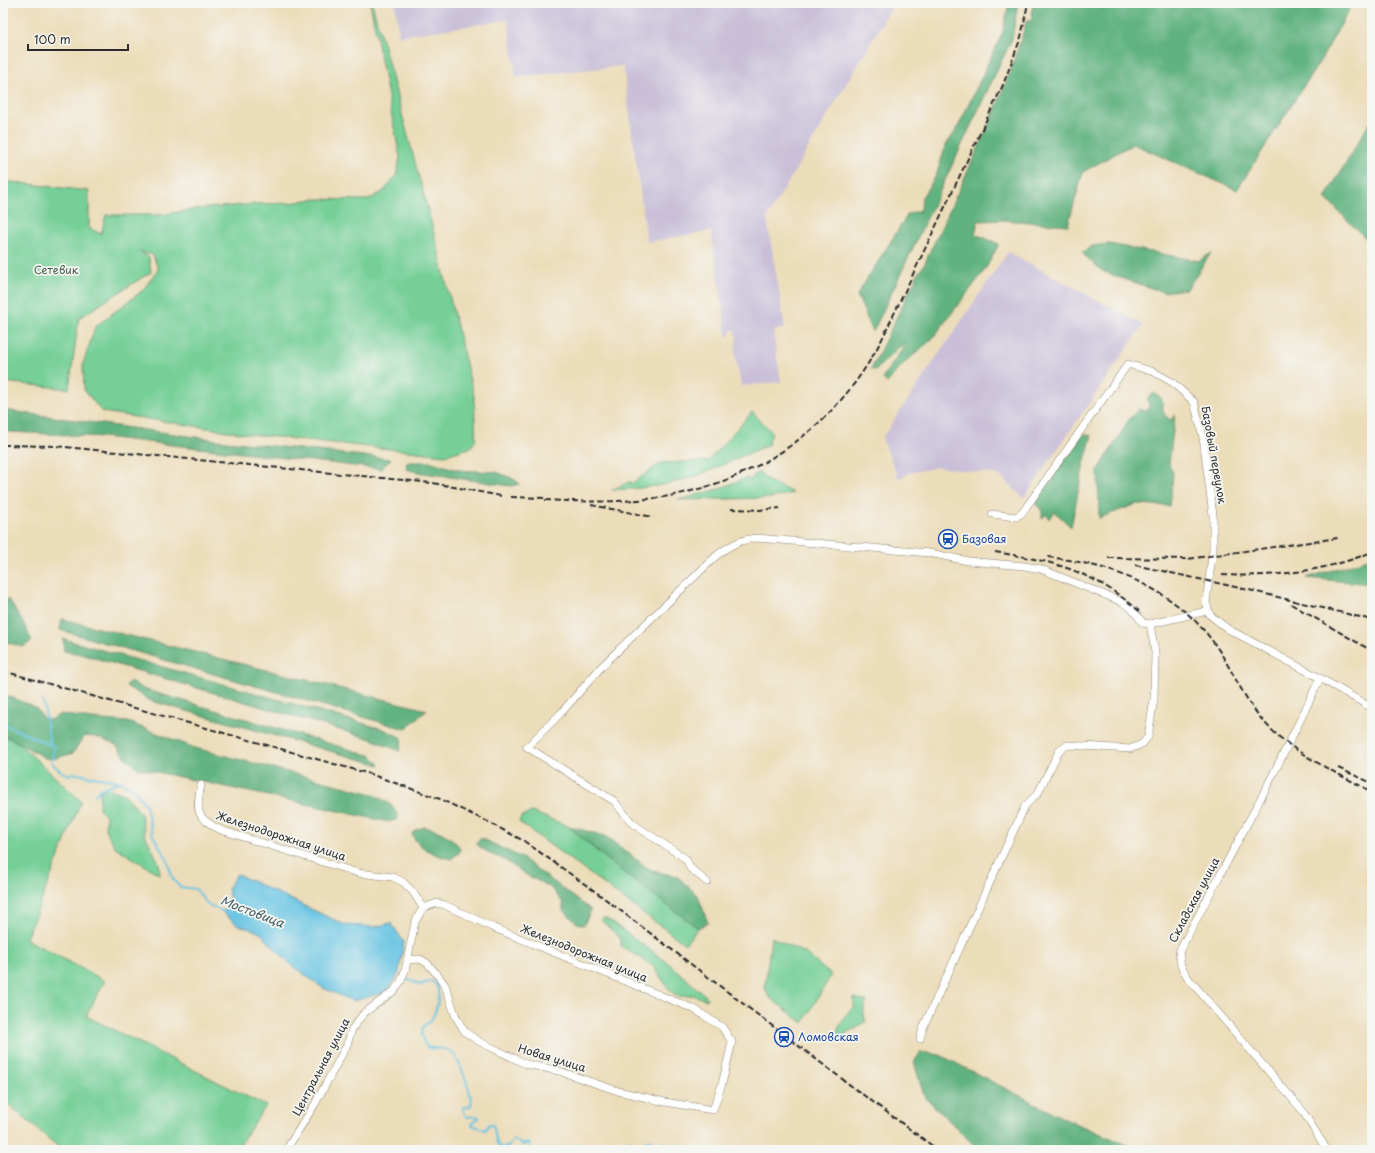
<svg xmlns="http://www.w3.org/2000/svg" width="1375" height="1153" viewBox="0 0 1375 1153" font-family="'Playpen Sans',sans-serif">
<style>
.industrial{fill:#c9bfd8}
.green{fill:#75cf96;stroke:#507d60}
.forest{fill:#60b27f;stroke:#466e55}
.water{fill:#63c3e2;stroke:#477786}
.lines{fill:none;stroke-linecap:round;stroke-linejoin:round}
.stream{stroke:#63c3e2;stroke-width:2}
.street-casing{stroke:#8c8472;stroke-width:8}
.street{stroke:#fff;stroke-width:7}
.rail{stroke:#2b2b2b;stroke-width:2;stroke-dasharray:6 3;stroke-linecap:butt}
.labels{text-anchor:middle;stroke-width:3.5;stroke-linejoin:round;paint-order:stroke}
.park-label{font-size:11px;fill:#415c4b;stroke:#f6f6f2}
.street-label{font-size:11px;fill:#2b2b2b;stroke:#f6f6f2}
.transit-label{font-size:11px;fill:#164399;stroke:#f6f6f2;text-anchor:start}
.water-label{font-size:12px;font-style:italic;fill:#3c5962;stroke:#f6f6f2}
</style>
<rect width="100%" height="100%" fill="#f6f6f2"/>
<filter id="ink" filterUnits="userSpaceOnUse"><feTurbulence type="fractalNoise" baseFrequency=".025" numOctaves="2"/><feDisplacementMap in="SourceGraphic" scale="8" xChannelSelector="R" yChannelSelector="G"/><feConvolveMatrix kernelMatrix="1 2 1 2 8 2 1 2 1" color-interpolation-filters="sRGB"/></filter>
<filter id="wash" filterUnits="userSpaceOnUse"><feTurbulence type="fractalNoise" baseFrequency=".012" numOctaves="4" result="noise"/><feDisplacementMap in="SourceGraphic" scale="16" xChannelSelector="R" yChannelSelector="G"/><feGaussianBlur stdDeviation="0.9" result="paint"/><feColorMatrix in="noise" values="0 0 0 0 0 0 0 0 0 0 0 0 0 0 0 0 0 1.4 0 .05"/><feComposite in="paint" operator="in"/></filter>
<g filter="url(#wash)">
<rect width="100%" height="100%" fill="#ecddba"/>
<!-- industrial -->
<g class="industrial">
<polygon points="395,3 894,3 767,218 785,328 773,331 781,382 741,386 735,353 737,335 735,335 735,330 731,330 729,336 727,336 711,231 647,242 623,66 516,77 508,20 399,36"/>
<polygon points="1008,252 1143,325 1024,498 999,475 938,467 909,473 899,479 882,438"/>
</g>
<!-- green -->
<g class="green">
<polygon points="370,3 372,3 432,225 474,396 476,440 470,448 445,455 247,434 102,412 84,390 83,364 95,327 143,290 158,269 153,255 139,251 149,257 151,272 79,318 69,389 3,382 3,181 89,191 89,228 101,234 106,215 159,215 197,209 254,204 292,203 311,199 368,200 384,191 396,176 400,158"/>
<path d="M752,412L772,432L768,445C738,457 710,473 679,481C657,487 635,489 612,490L631,481L630,484L634,482L661,463L708,461Z"/>
<polygon points="760,472 767,480 793,493 771,498 678,500 715,490 746,478 751,480 754,475"/>
<polygon points="3,736 15,740 81,801 26,939 105,981 86,1016 266,1106 236,1150 62,1150 3,1100"/>
<polygon points="107,788 126,795 141,814 145,835 159,863 160,875 115,847 105,829 106,816 99,809 100,791"/>
<polygon points="532,812 568,826 611,863 698,928 685,944 519,822 521,817"/>
<polygon points="604,918 610,921 667,962 707,997 707,1000 692,995 678,997 668,988 653,966 621,946 621,939 601,920"/>
<polygon points="771,937 805,953 831,975 803,1023 769,997 765,988"/>
<path d="M854,998L867,1001L863,1015L866,1021L857,1028L847,1032L842,1040L836,1036C839,1025 845,1014 854,1007Z"/>
</g>
<!-- forest -->
<g class="forest">
<polygon points="1009,3 1018,3 1012,39 873,332 857,295 908,214 921,210 922,197 936,176 946,145 957,129 1002,34"/>
<path d="M1033,3H1353L1322,58L1237,190L1133,144L1083,172L1068,225L1003,220L978,221L975,234L999,244L985,270L932,339L901,366L887,383L883,379L884,375L906,344L899,347L876,370L871,369L919,272L924,265C960,185 1004,103 1027,19L1031,22Z"/>
<polygon points="1372,119 1372,245 1325,198"/>
<polygon points="1109,244 1199,261 1211,253 1187,289 1164,292 1126,280 1102,271 1082,253 1092,246"/>
<path d="M1154,393L1162,399C1163,408 1161,415 1171,420L1175,415L1169,464L1173,473L1170,506L1137,504L1099,518L1098,471L1130,418L1139,409L1146,411L1149,407L1147,399Z"/>
<polygon points="3,410 217,440 391,459 381,469 103,437 10,432 3,430"/>
<polygon points="1084,433 1091,436 1091,439 1084,464 1071,527 1055,512 1049,519 1047,514 1042,518 1042,511 1037,505 1036,498"/>
<polygon points="407,462 432,462 458,470 496,472 512,478 520,484 511,486 417,472 406,469"/>
<polygon points="1372,558 1372,584 1306,578"/>
<polygon points="3,598 9,600 24,624 32,641 23,647 3,641"/>
<polygon points="62,619 427,710 405,729 60,630"/>
<polygon points="63,639 383,729 402,738 400,751 371,739 81,654 64,651"/>
<polygon points="130,681 143,689 372,756 380,765 151,701 126,686"/>
<path d="M3,694L35,707L43,718L50,720L61,714L91,719L128,722L195,748L369,793C382,799 395,803 398,819L389,822L138,768L127,759L116,745L96,737L84,736L73,753L53,759L45,758L3,734Z"/>
<polygon points="568,826 605,836 652,871 677,876 698,896 708,923 698,928 611,863"/>
<path d="M424,827C437,829 453,837 460,848L459,853L451,859C437,856 417,848 412,834L415,830Z"/>
<polygon points="481,838 522,858 591,910 584,925 577,923 563,910 563,903 550,887 528,876 503,859 490,854 476,844"/>
<polygon points="921,1052 940,1055 1067,1120 1140,1150 979,1150 924,1096 914,1062"/>
</g>
<!-- water -->
<polygon class="water" points="237,874 345,925 374,927 391,923 404,942 399,973 387,992 353,1001 323,988 291,965 259,932 238,925 222,912 230,904 228,887"/>
<g class="lines">
<!-- stream -->
<g class="stream">
<polyline points="43,701 50,745"/>
<path d="M3,724L55,747L51,761C56,768 61,773 69,775L72,773L122,782L133,789L146,805L152,834L167,859L173,879L180,887L196,889L207,904L224,912"/>
<polyline points="95,795 100,789 118,782"/>
<path d="M405,978L420,985L431,981L436,984C441,993 437,1011 431,1020C429,1023 426,1024 424,1026C419,1032 423,1042 427,1047C434,1050 441,1047 448,1050C459,1053 470,1092 472,1103L469,1107H463L464,1113L467,1117L477,1116L479,1118L472,1123V1125L486,1130L489,1124L493,1125C496,1132 494,1143 500,1147H508L514,1139L522,1145L529,1143L531,1150"/>
<polyline points="574,1150 577,1145 586,1147 587,1150"/>
<polyline points="593,1150 598,1146 609,1150"/>
<polyline points="615,1150 623,1143 629,1141 639,1144 648,1140 653,1141 650,1147 641,1150"/>
<polyline points="660,1150 663,1142 673,1148 680,1145 682,1150"/>
</g>
</g>
</g>
<g filter="url(#ink)">
<g class="lines">
<!-- street casing -->
<g class="street-casing">
<g id="street">
<polyline points="992,514 1016,517 1022,513 1128,364 1154,372 1172,382 1194,402 1203,437 1213,515 1213,549 1206,602 1210,615 1228,629 1320,678 1372,708"/>
<path d="M1320,678C1277,772 1227,861 1179,952L1181,966L1188,978L1302,1110L1327,1150"/>
<path d="M201,785C195,812 197,819 221,830L358,873L393,877L403,882L413,892L423,908"/>
<path d="M707,882L690,868L686,859L632,823L614,801L527,747L561,713L602,666L716,556C729,546 740,539 757,538L929,553L968,561L1024,566L1041,569L1120,601L1131,608L1143,623L1150,624L1207,611"/>
<polyline points="920,1039 923,1028 1025,806 1038,793 1059,751 1068,745 1130,749 1142,744 1148,737 1154,699 1155,652 1150,624"/>
<polyline points="286,1150 315,1104 347,1045 352,1029 364,1013 394,991 401,981 405,971 415,922 423,908 437,903 445,905 494,928 694,1009 722,1027 732,1042 722,1084 713,1110 665,1102 618,1091 559,1071 526,1064 480,1042 465,1032 456,1017 445,985 436,973 427,963 420,959 407,960"/>
</g>
</g>
<!-- street -->
<use href="#street" class="street"/>
<!-- rail -->
<g class="rail">
<polyline points="3,445 55,446 433,483 501,496"/>
<polyline points="511,497 544,498"/>
<path d="M545,500C586,502 629,503 669,496C765,478 841,422 884,335L1003,85L1021,37L1028,3"/>
<polyline points="591,505 653,517"/>
<polyline points="731,509 760,510 780,508"/>
<path d="M995,552C1054,561 1093,571 1139,611"/>
<path d="M1048,557C1116,565 1182,592 1220,652C1235,676 1246,702 1265,723C1293,754 1336,772 1372,792"/>
<polyline points="1108,558 1188,559 1338,538"/>
<polyline points="1135,565 1249,590 1372,620"/>
<path d="M1222,575C1274,577 1323,572 1372,552"/>
<polyline points="1291,604 1372,651"/>
<polyline points="3,671 370,774 440,799 488,822 524,841 600,895 858,1091 938,1150"/>
<polyline points="1338,768 1372,783"/>
</g>
</g>
</g>
<!-- icons -->
<defs>
<g id="station-ring" transform="scale(1)"><circle r="9.5" fill="#f6f6f2" stroke="#1a4fb4" stroke-width="1.5"/><path d="M-3-6H3Q5-6 5-4V2Q5 4 3 4L4.5 6H3L1.5 4h-3L-3 6H-4.5L-3 4Q-5 4-5 2V-4Q-5-6-3-6ZM-3.5-4v3h7v-3ZM-3.5 1v1.5H-2V1ZM2 1v1.5H3.5V1Z" fill="#1a4fb4"/></g>
</defs>
<g fill-rule="evenodd">
<use href="#station-ring" x="948" y="539"/>
<use href="#station-ring" x="784" y="1037"/>
</g>
<g class="labels">
<!-- park labels -->
<g class="park-label">
<text x="56" y="274">Сетевик</text>
</g>
<!-- street labels -->
<g class="street-label">
<text transform="translate(1214 455) rotate(80)" y="4">Базовый переулок</text>
<text transform="translate(281 836) rotate(18)" y="4">Железнодорожная улица</text>
<text transform="translate(1194 900) rotate(-62)" y="4">Складская улица</text>
<text transform="translate(584 953) rotate(22)" y="4">Железнодорожная улица</text>
<text transform="translate(552 1058) rotate(17)" y="4">Новая улица</text>
<text transform="translate(321 1067) rotate(-62)" y="4">Центральная улица</text>
</g>
<!-- transit labels -->
<g class="transit-label">
<text x="962" y="543">Базовая</text>
<text x="798" y="1041">Ломовская</text>
</g>
<!-- water labels -->
<g class="water-label">
<text transform="translate(252 912) rotate(21)" y="4">Мостовица</text>
</g>
</g>
<!-- margin -->
<rect width="1375" height="1153" fill="none" stroke="#f6f6f2" stroke-width="16"/>
<!-- scale -->
<path d="M28 44v6h100v-6" fill="none" stroke="#2b2b2b" stroke-width="2"/>
<text x="34" y="44" font-size="12" fill="#2b2b2b" stroke="#f6f6f2" stroke-width="3" paint-order="stroke">100 m</text>
</svg>
